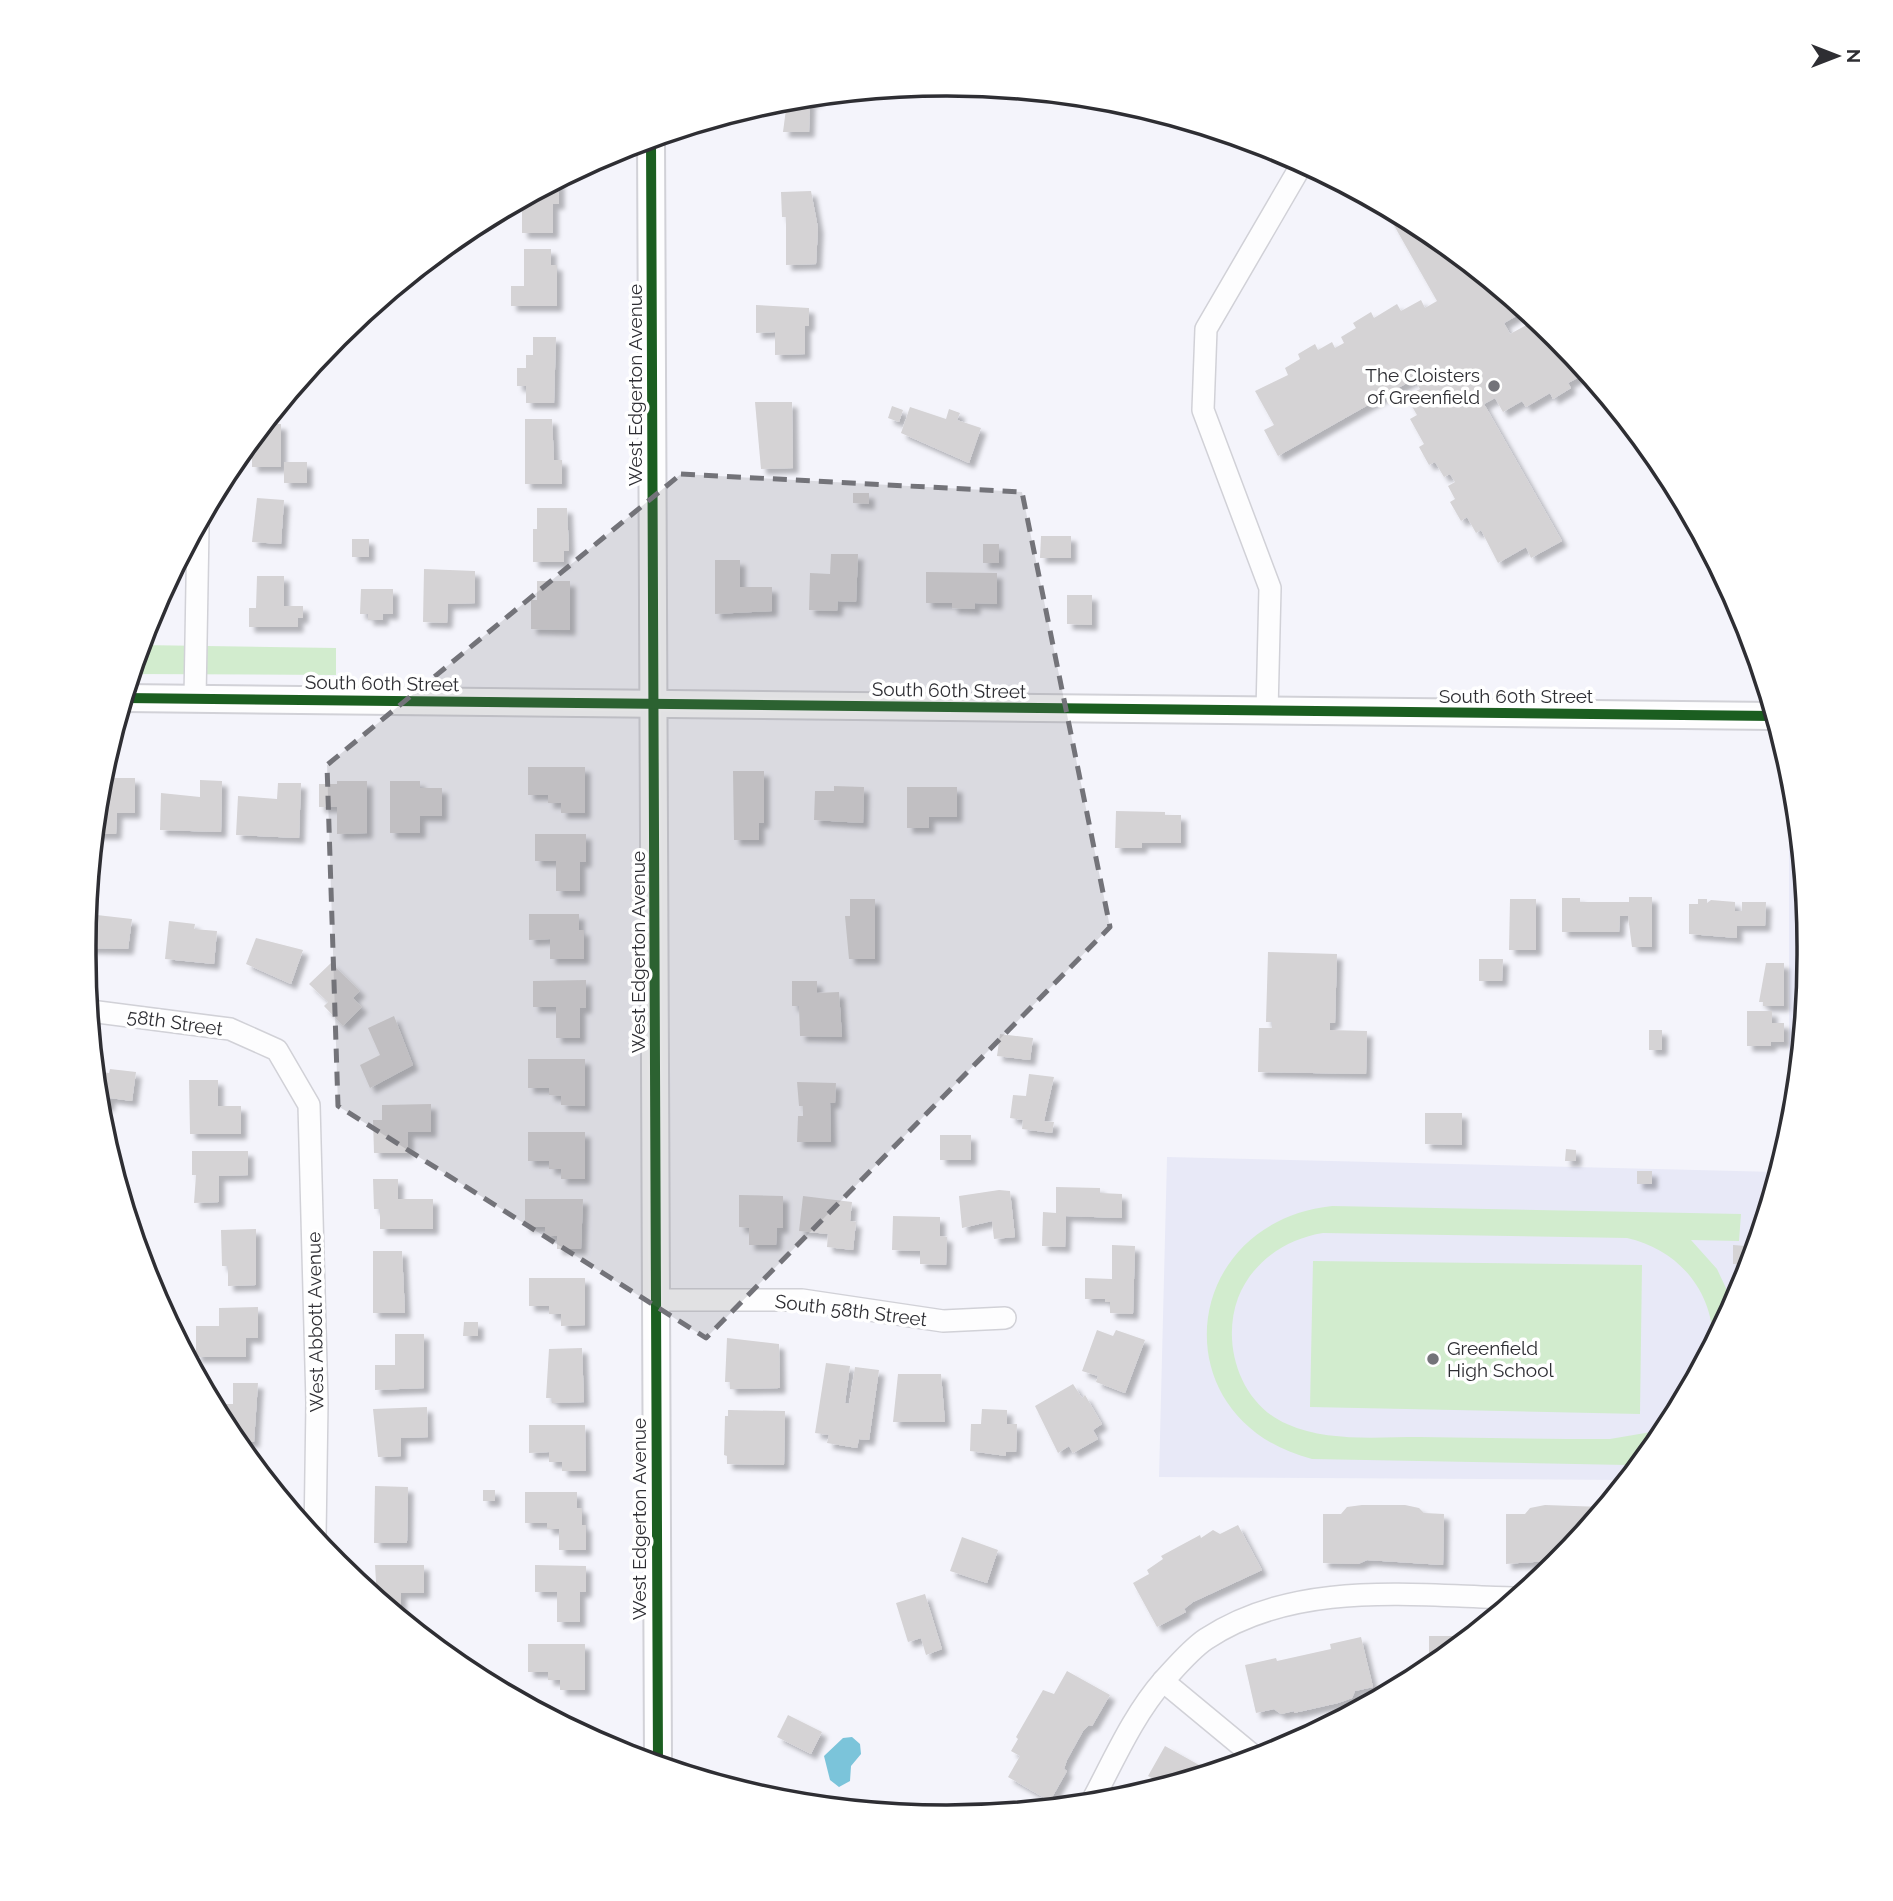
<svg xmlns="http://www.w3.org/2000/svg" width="1893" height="1901" viewBox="0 0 1893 1901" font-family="Raleway,sans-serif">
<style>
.built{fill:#e8e9f7}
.green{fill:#d2ecce}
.water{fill:#7bc4da}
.building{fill:#d5d3d5;filter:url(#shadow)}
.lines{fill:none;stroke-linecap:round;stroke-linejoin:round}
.minor-casing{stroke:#d1d1d7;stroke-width:24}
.tertiary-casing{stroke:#d1d1d7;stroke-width:30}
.minor{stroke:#fdfdfe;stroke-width:21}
.tertiary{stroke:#fdfdfe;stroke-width:26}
.cycleway-casing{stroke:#fff;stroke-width:15}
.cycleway{stroke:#1b5e20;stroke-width:10}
.marked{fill:#737379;fill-opacity:0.2;stroke:#737379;stroke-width:5;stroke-dasharray:14 9;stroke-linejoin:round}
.poi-dot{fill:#737379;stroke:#fff;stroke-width:2.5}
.labels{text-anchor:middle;stroke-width:7;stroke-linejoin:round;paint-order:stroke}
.poi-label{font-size:19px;fill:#2e2e33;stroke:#fff;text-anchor:end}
.street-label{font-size:19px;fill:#2e2e33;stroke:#fff}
.rim{fill:none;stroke:#2e2e33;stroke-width:3.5}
</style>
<defs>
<filter id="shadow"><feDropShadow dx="5.5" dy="5.5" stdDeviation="2" flood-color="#0004"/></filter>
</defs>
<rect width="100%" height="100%" fill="#f4f4fb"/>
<!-- built -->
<g class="built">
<polygon points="1789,767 1809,947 1789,1134"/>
<polygon points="1167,1157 1777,1172 1743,1284 1664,1433 1625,1480 1159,1477"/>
</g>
<!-- green -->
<g class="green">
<polygon points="141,645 336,648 336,675 132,674"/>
<path d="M1332,1206L1741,1214L1739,1241L1691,1240L1717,1269L1733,1303L1713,1342C1713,1290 1677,1249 1627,1238L1323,1233C1285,1239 1252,1262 1238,1298C1221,1344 1240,1404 1287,1424C1327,1442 1376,1437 1419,1437C1482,1438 1546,1439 1610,1439L1651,1432L1671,1420L1640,1462L1627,1465L1312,1459C1160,1420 1178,1223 1332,1206Z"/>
<polygon points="1313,1261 1642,1265 1640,1414 1310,1407"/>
</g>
<!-- water -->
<polygon class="water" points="852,1737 860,1744 861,1754 851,1766 850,1781 839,1787 830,1780 824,1756 843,1738"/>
<!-- building -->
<g class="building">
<polygon points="816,97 816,101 810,101 809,132 783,132 786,109 783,100"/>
<polygon points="559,180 559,204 553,204 553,233 522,233 522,200"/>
<polygon points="811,191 818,228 816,264 786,265 786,217 782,217 781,192"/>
<polygon points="1383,206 1425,229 1508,297 1518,315 1504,323 1510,334 1536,320 1556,336 1582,367 1583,375 1568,383 1571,388 1553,399 1550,393 1526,407 1522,401 1503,412 1495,398 1484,404 1562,541 1531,558 1526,547 1498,563 1481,530 1476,533 1467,517 1461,521 1450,502 1455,499 1448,486 1455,482 1450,474 1444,477 1435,462 1429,465 1419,447 1424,444 1410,419 1417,415 1406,396 1420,389 1414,379 1278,456 1264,430 1274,425 1255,391 1288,375 1285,368 1300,359 1298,354 1315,344 1318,350 1332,342 1335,348 1344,343 1341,337 1356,328 1353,323 1371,312 1374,318 1397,304 1401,311 1421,300 1425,308 1437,301"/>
<polygon points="524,249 551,249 551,265 557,265 557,306 511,306 511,286 524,286"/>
<polygon points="756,305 809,308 809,326 805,326 805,354 775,355 775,332 756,333"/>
<polygon points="533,337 556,337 554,403 526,403 526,386 517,386 517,368 526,368 526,355 533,355"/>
<polygon points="755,402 792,402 793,468 761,469"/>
<polygon points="892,406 903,410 899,422 888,418"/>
<polygon points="910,407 946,419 949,409 960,413 957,420 981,428 969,463 901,433"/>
<polygon points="525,419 552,419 554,460 562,460 562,484 525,484"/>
<polygon points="265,424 281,424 281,467 252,467 252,440"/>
<rect x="284" y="462" width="23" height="21"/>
<polygon points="853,493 869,493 869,504 853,503"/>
<polygon points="257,498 284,500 281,544 252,542"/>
<polygon points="537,508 567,508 569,551 564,551 564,562 533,562 533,529 537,529"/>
<polygon points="1041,536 1071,536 1071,558 1040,558"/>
<rect x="352" y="539" width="17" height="18"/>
<rect x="983" y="544" width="16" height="19"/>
<polygon points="831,554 858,554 856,602 838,601 837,611 809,610 810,573 830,574"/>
<polygon points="715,560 740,560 740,587 772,587 772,611 715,614"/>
<polygon points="424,569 475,571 475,603 448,604 447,623 423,622"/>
<polygon points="926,572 997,573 997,604 975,603 975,609 952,608 952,603 926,603"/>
<polygon points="257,576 284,576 284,606 303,606 303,618 298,618 298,627 249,627 249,608 256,608"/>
<polygon points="537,581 570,581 570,630 531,629 531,600 537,600"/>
<polygon points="361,589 393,589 393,614 383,614 383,620 368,620 368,614 360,614"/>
<polygon points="1067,595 1092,595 1092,625 1067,624"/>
<polygon points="528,767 585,767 585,813 561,813 561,803 548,803 548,795 528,795"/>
<polygon points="733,771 764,771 764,823 759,823 759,840 734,840"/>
<polygon points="107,778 135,778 135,813 117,813 116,834 95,834 100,784 107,784"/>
<polygon points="200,780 222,781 221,832 160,830 161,793 200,797"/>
<polygon points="337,781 367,781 367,833 337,834 337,807 319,807 319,784 337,784"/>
<polygon points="390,781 420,781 420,788 442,788 442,816 420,816 420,833 390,833"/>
<polygon points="278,783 301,783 299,838 236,835 238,796 277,799"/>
<polygon points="834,786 864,787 863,823 814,820 815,791 834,791"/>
<polygon points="907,787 957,787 957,817 929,817 929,828 907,828"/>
<polygon points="1116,811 1165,812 1165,815 1181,815 1181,843 1142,843 1142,848 1115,848"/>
<polygon points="535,834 586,834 586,862 580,862 580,891 556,891 556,861 535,861"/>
<polygon points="1629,897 1652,897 1652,947 1632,947 1628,916 1620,916 1619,932 1562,932 1562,898 1580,898 1580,902 1629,902"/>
<polygon points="850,899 875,899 875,959 849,959 845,916 850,916"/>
<polygon points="1510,899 1536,899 1536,950 1509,950"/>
<polygon points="1698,899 1707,899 1707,903 1711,900 1735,902 1735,911 1742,911 1742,902 1766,902 1765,926 1737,926 1737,938 1689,934 1689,904 1698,904"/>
<polygon points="88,914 132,919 128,949 85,948"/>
<polygon points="529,914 579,914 579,930 584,930 584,959 550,959 550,939 529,940"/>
<polygon points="169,921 195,924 194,929 217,931 214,964 165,959"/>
<polygon points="256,938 303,950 291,984 246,964"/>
<polygon points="1268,952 1337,954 1335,1023 1330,1023 1330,1030 1367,1031 1366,1074 1258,1072 1259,1028 1272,1028 1272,1022 1266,1022"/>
<polygon points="1479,959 1503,959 1502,981 1479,981"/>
<polygon points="331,963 360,991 353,998 362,1007 343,1026 324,1006 328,1002 309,984"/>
<polygon points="1766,963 1784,963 1784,1006 1763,1006 1763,1002 1759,1002"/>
<polygon points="586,980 586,1008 580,1008 580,1038 556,1038 556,1007 533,1007 533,981"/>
<polygon points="792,981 817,981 817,993 839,992 842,1037 800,1036 799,1006 792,1006"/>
<polygon points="1747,1011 1772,1011 1772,1023 1784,1023 1784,1042 1771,1042 1771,1046 1747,1046"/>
<polygon points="394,1016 413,1065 370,1088 360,1065 380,1055 368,1028"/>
<rect x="1649" y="1030" width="13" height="20"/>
<polygon points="1000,1034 1033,1038 1030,1060 997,1056"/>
<polygon points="528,1059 585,1059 585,1106 561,1105 561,1096 549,1095 549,1088 528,1088"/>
<polygon points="110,1069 136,1072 132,1101 110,1098 109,1106 99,1105 96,1071 109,1073"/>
<polygon points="1029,1074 1054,1077 1044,1121 1054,1122 1052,1133 1022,1129 1023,1120 1010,1118 1013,1095 1026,1096"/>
<polygon points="189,1080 218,1080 218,1106 241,1106 241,1134 190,1134"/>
<polygon points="797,1082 836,1083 835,1103 830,1103 831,1142 797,1142 798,1116 803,1116 803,1106 799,1106"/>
<polygon points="431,1104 431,1132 408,1132 408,1153 374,1153 373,1120 382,1120 382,1105"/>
<polygon points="1425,1113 1462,1113 1462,1145 1425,1144"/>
<polygon points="528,1132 585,1132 585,1179 561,1179 561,1169 549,1169 549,1161 528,1161"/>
<rect x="940" y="1135" width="31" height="25"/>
<polygon points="1566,1149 1576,1150 1576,1161 1565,1161"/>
<polygon points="192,1151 248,1151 248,1175 219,1176 219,1202 194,1203 196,1175 192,1175"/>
<rect x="1637" y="1171" width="15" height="13"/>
<polygon points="373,1179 398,1179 398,1199 433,1199 433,1229 380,1229 380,1209 374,1209"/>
<polygon points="1056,1187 1100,1188 1100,1193 1122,1194 1122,1218 1066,1216 1065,1247 1042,1246 1043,1212 1056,1213"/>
<polygon points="999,1190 1010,1191 1015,1237 994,1239 992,1221 962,1228 959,1196"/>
<polygon points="739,1195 783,1196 783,1228 777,1228 776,1245 749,1245 749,1228 739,1227"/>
<polygon points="803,1196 852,1202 850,1221 856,1222 853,1250 827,1247 828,1234 799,1231"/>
<polygon points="525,1199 583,1199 581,1249 557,1249 557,1236 545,1236 545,1227 525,1227"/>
<polygon points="893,1216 940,1217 940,1236 947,1237 946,1265 920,1264 920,1251 892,1250"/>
<polygon points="256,1229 256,1285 228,1286 228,1266 222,1266 221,1230"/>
<polygon points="1112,1245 1135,1246 1133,1314 1110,1313 1110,1302 1105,1302 1105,1299 1085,1299 1085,1278 1112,1279"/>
<polygon points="1733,1245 1746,1246 1745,1264 1733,1264"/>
<polygon points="373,1251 402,1251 405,1313 373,1313"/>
<polygon points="529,1278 585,1278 585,1325 561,1326 561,1314 549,1314 549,1306 529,1306"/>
<polygon points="258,1307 258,1338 246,1338 246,1357 196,1357 196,1326 219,1326 219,1308"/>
<polygon points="464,1322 478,1322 478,1336 463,1336"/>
<polygon points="1097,1330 1113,1336 1116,1330 1145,1340 1125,1393 1096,1382 1098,1376 1082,1371"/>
<polygon points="395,1334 424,1334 424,1388 375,1390 375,1365 395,1365"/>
<polygon points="727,1338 779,1344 780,1388 730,1389 730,1382 725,1382"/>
<polygon points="582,1348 584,1402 552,1403 552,1398 546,1398 549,1349"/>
<polygon points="826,1363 850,1366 845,1403 849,1404 855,1367 879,1370 869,1440 859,1439 857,1448 827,1443 829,1435 815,1433"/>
<polygon points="898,1374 941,1374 945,1422 893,1422"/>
<polygon points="233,1383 258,1383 254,1442 236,1442 221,1418 221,1404 233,1404"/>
<polygon points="1073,1384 1082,1398 1085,1395 1102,1424 1093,1430 1098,1439 1073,1453 1069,1446 1058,1453 1035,1406"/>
<polygon points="427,1407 428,1437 401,1438 401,1456 378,1457 373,1409"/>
<polygon points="982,1409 1007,1410 1007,1424 1017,1424 1016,1452 1006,1452 1006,1456 970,1451 971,1424 981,1424"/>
<polygon points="728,1410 785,1411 784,1465 727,1464 727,1456 724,1455 725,1416 728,1416"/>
<polygon points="529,1425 585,1425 586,1471 562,1471 562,1462 549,1462 549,1452 529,1453"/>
<polygon points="375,1486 408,1487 407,1543 374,1543"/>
<rect x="483" y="1490" width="12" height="11"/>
<polygon points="525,1492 577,1492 577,1508 582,1508 582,1525 586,1525 586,1550 559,1550 559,1529 547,1529 547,1523 525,1523"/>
<polygon points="1362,1505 1405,1505 1419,1508 1424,1513 1444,1514 1443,1565 1367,1560 1358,1564 1323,1563 1323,1514 1341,1514 1347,1507"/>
<polygon points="1545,1505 1603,1507 1560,1560 1506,1564 1506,1514 1525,1514 1530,1508"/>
<polygon points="1238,1525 1262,1570 1193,1602 1184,1609 1186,1612 1157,1627 1133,1583 1149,1574 1147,1570 1163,1559 1161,1556 1200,1535 1201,1538 1213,1530 1220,1534"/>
<polygon points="962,1537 998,1550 987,1583 950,1571"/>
<polygon points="375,1565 424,1565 424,1593 401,1593 401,1618 377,1598"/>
<polygon points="535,1565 586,1566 586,1592 580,1592 580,1622 557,1622 557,1592 535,1592"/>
<polygon points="925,1594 942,1649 926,1655 921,1638 908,1642 896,1603"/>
<polygon points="1429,1636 1461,1636 1463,1641 1429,1669"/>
<polygon points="1361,1637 1373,1687 1355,1691 1352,1698 1338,1703 1294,1713 1294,1711 1281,1714 1274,1709 1256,1713 1245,1665 1276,1658 1277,1661 1331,1649 1330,1644"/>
<polygon points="528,1644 585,1644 585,1690 560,1690 560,1680 548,1680 548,1672 528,1672"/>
<polygon points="1067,1671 1110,1695 1092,1726 1089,1725 1083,1731 1067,1760 1064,1769 1067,1771 1050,1801 1008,1777 1020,1756 1011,1751 1018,1739 1016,1737 1043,1690 1054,1694"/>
<polygon points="788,1715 822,1732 811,1754 777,1737"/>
<polygon points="1165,1746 1208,1770 1207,1773 1148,1790 1152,1778 1148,1776"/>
</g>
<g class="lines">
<!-- minor casing -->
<g class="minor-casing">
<g id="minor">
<polyline points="195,698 198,527"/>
<polyline points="1267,711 1270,588 1203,410 1206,329 1302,164"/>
<polyline points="90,1011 230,1029 277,1050 309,1105 317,1403 315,1538"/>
<polyline points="655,1300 802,1300 943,1321 1005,1318"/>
<polyline points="1163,1681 1256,1758"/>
<path d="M1091,1803C1113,1762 1133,1715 1164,1680C1176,1667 1191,1649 1206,1639C1297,1579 1413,1596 1516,1598"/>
</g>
</g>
<!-- tertiary casing -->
<g class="tertiary-casing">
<g id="tertiary">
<polyline points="651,139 658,1764"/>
<polyline points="125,698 1773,716"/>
</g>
</g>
<!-- minor -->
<use href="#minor" class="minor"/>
<!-- tertiary -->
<use href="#tertiary" class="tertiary"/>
<!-- cycleway casing -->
<g class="cycleway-casing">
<g id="cycleway">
<polyline points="651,139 658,1764"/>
<polyline points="125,698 1773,716"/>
</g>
</g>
<!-- cycleway -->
<use href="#cycleway" class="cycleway"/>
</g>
<!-- marked area -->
<path class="marked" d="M681,474L1022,492L1110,927L706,1338L338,1106L327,765Z"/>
<!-- markers -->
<g class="poi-dot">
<circle cx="1494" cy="386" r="7"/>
<circle cx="1433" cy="1359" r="7"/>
</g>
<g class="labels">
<!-- poi labels -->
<g class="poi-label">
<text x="1480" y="382">The Cloisters<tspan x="1480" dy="22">of Greenfield</tspan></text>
<text x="1447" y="1355" text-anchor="start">Greenfield<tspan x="1447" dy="22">High School</tspan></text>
</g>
<!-- street labels -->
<g class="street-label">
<text transform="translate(635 385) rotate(-90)" y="7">West Edgerton Avenue</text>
<text transform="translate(382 683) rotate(1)" y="7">South 60th Street</text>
<text transform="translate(949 690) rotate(1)" y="7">South 60th Street</text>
<text x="1516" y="703">South 60th Street</text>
<text transform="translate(638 952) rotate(-90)" y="7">West Edgerton Avenue</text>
<text transform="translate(175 1022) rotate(8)" y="7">58th Street</text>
<text transform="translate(851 1310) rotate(7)" y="7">South 58th Street</text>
<text transform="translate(315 1322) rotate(-91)" y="7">West Abbott Avenue</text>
<text transform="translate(639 1519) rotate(-90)" y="7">West Edgerton Avenue</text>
</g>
</g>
<!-- crop -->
<path d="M0 0H1893V1901H0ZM946 96H947A850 850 0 0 1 1797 946V955A850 850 0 0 1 947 1805H946A850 850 0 0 1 96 955V946A850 850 0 0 1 946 96Z" fill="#fff" fill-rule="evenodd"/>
<path class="rim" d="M946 96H947A850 850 0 0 1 1797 946V955A850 850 0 0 1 947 1805H946A850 850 0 0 1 96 955V946A850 850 0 0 1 946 96Z"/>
<!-- north arrow -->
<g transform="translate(1837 56) rotate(90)" stroke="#ffffff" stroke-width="5" paint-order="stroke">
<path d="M0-5L12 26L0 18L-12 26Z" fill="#2e2e33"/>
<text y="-10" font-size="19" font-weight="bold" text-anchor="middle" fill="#2e2e33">N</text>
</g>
</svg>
